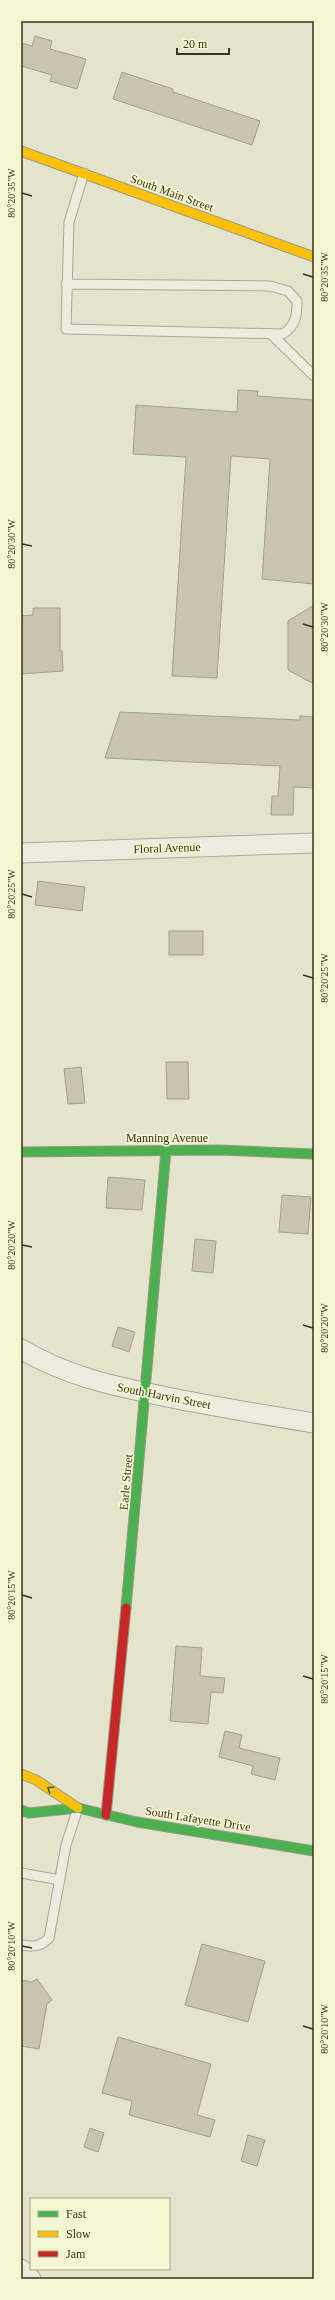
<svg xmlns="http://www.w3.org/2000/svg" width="335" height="2300" viewBox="0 0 335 2300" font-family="'Times New Roman',serif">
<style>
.building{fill:#c8c4ad;stroke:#a4a08b}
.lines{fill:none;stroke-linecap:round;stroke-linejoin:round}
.lane-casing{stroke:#a9a896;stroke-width:11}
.street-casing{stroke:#a9a896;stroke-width:21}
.fast-casing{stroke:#999885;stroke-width:11}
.slow-casing{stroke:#999885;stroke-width:11}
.jam-casing{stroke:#999885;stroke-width:11}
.lane{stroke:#ececde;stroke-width:9}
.street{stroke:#ececde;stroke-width:19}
.fast{stroke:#4caf50;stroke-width:9}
.slow{stroke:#ffc107;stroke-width:9}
.jam{stroke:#c62828;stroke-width:9}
.oneway{stroke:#3f5f2f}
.ticks{fill:none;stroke:#38341d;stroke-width:1.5}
.labels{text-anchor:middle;stroke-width:3.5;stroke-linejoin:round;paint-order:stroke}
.street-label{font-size:12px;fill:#38341d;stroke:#f4f6d2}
.neatline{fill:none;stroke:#38341d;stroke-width:1.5}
.ticks-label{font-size:10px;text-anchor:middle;fill:#38341d}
</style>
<rect width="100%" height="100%" fill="#e4e4cc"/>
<!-- building -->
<g class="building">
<polygon points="35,36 52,41 50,49 86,59 77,89 50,81 52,75 21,66 21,43 32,46"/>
<polygon points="122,72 173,89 173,92 260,121 252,145 113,99"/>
<polygon points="238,390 258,391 257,396 314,400 314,584 262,579 270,459 231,456 217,678 172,676 186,457 133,454 136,405 237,412"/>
<polygon points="314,605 314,684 288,670 288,621"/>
<polygon points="33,608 60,608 60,651 62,651 63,671 21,674 21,616 33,615"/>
<polygon points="120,712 300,720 300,716 314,717 314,788 294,787 293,815 271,815 272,796 278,796 280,766 105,758"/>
<polygon points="38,881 85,887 82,911 35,905"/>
<rect x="169" y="931" width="34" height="24"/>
<polygon points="166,1062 188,1062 189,1099 167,1099"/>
<polygon points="81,1067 85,1103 68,1104 64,1069"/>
<polygon points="108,1177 145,1180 142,1210 106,1208"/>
<polygon points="282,1195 311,1197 308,1234 279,1232"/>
<polygon points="195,1239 216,1241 213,1273 192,1271"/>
<polygon points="118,1327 135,1332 129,1352 112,1346"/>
<polygon points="176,1646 202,1648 200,1676 225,1678 223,1693 211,1692 208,1724 170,1721"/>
<polygon points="225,1731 242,1735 239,1748 280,1758 275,1780 251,1774 253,1766 219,1757"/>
<polygon points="202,1944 265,1961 248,2022 185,2005"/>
<polygon points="37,1979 52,2000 47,2004 39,2049 21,2046 21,1980 32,1982"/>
<polygon points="118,2037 211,2064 197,2115 215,2120 210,2137 129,2115 132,2101 102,2093"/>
<polygon points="90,2128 104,2133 98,2152 84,2147"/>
<polygon points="248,2135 265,2140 257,2166 241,2161"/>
</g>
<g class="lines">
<!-- lane casing -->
<g class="lane-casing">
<g id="lane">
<path d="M66,284L270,286L288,291L297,301C297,316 296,325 283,334L66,329L69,222L84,173"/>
<polyline points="271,334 314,376"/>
<polyline points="21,1873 60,1880"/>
<path d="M21,1945C33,1947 40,1947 49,1938L66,1845L78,1808"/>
</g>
</g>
<!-- street casing -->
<g class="street-casing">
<g id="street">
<polyline points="21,853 314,843"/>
<path d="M21,1349C68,1377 114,1386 167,1397C216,1407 265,1415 314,1423"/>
<polyline points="21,2269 31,2279"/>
</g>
</g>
<!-- fast casing -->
<g class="fast-casing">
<g id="fast">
<polyline points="21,1152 219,1150 314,1154"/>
<polyline points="126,1608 166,1150"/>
<polyline points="21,1810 29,1813 78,1808 137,1822 314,1851"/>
</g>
</g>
<!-- slow casing -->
<g class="slow-casing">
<g id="slow">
<polyline points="21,151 314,257"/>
<polyline points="21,1774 36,1780 78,1808"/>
</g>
</g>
<!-- jam casing -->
<g class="jam-casing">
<polyline id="jam" points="106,1815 126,1608"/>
</g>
<!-- lane -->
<use href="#lane" class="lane"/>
<!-- street -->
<use href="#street" class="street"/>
<!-- fast -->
<use href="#fast" class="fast"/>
<!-- slow -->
<use href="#slow" class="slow"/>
<!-- jam -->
<use href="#jam" class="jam"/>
</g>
<!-- one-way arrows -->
<defs><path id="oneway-chevron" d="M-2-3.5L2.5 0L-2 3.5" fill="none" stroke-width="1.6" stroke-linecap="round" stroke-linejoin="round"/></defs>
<use class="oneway" href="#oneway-chevron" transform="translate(50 1789) rotate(-145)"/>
<!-- ticks -->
<path class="ticks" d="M22,193L32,196M303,274L313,277M22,544L32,546M303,624L313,627M22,894L32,897M303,975L313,978M22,1245L32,1247M303,1325L313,1328M22,1595L32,1598M303,1676L313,1679M22,1946L32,1948M303,2026L313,2029"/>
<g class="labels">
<!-- street labels -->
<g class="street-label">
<text transform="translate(172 193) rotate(20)" y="4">South Main Street</text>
<text transform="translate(167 848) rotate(-2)" y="4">Floral Avenue</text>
<text x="167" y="1142">Manning Avenue</text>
<text transform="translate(164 1396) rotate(11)" y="4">South Harvin Street</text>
<text transform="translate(126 1482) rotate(-85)" y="4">Earle Street</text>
<text transform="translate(198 1819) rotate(9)" y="4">South Lafayette Drive</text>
</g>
</g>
<!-- border -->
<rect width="335" height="2300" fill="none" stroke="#f4f6d2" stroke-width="44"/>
<!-- legend -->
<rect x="30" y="2198" width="140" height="72" fill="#f4f6d2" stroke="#a9a88a"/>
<rect x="38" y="2211" width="20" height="6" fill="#4caf50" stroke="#a9a88a"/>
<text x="66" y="2218" font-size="12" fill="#38341d">Fast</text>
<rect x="38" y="2231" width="20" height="6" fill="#ffc107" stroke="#a9a88a"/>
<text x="66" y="2238" font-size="12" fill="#38341d">Slow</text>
<rect x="38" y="2251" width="20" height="6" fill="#c62828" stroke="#a9a88a"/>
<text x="66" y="2258" font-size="12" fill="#38341d">Jam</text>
<!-- scale -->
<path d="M177 48v6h52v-6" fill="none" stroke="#38341d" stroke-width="2"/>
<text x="183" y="48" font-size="12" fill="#38341d" stroke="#f4f6d2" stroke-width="3" paint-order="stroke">20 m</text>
<rect x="22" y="22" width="291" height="2256" class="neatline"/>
<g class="ticks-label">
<text transform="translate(11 193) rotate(-90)" y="4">80°20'35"W</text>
<text transform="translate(324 277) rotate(-90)" y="4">80°20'35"W</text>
<text transform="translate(11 544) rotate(-90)" y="4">80°20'30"W</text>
<text transform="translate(324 627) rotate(-90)" y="4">80°20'30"W</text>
<text transform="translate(11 894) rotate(-90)" y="4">80°20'25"W</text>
<text transform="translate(324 978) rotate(-90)" y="4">80°20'25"W</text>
<text transform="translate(11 1245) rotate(-90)" y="4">80°20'20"W</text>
<text transform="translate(324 1328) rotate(-90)" y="4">80°20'20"W</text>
<text transform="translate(11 1595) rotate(-90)" y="4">80°20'15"W</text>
<text transform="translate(324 1679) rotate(-90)" y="4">80°20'15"W</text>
<text transform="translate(11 1946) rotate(-90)" y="4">80°20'10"W</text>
<text transform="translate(324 2029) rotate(-90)" y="4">80°20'10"W</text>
</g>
</svg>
